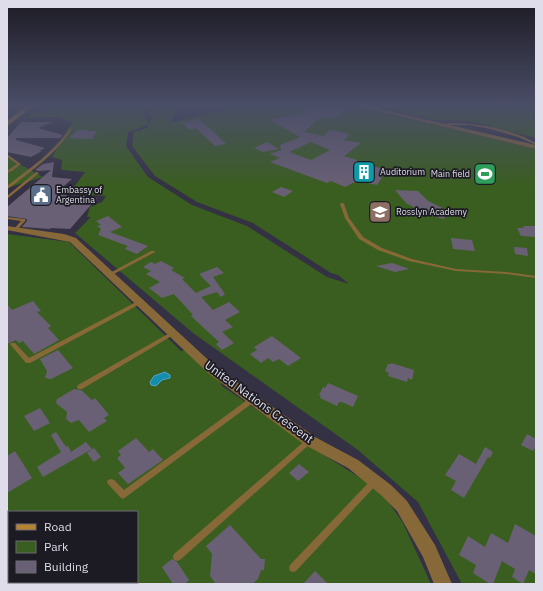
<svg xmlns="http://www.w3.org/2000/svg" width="543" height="591" viewBox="0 0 543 591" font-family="'IBM Plex Sans',sans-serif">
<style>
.green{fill:#3a5e1f;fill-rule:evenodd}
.water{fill:#158daf;stroke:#52a5c0}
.building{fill:#6a6075;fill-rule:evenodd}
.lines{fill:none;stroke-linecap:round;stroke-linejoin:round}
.lane{fill:#876838;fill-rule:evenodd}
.street{fill:#876838;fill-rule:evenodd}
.secondary{fill:#b58331;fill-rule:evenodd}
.labels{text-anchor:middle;stroke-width:3.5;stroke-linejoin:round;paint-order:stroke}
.far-poi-label{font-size:9px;fill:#dfdde9;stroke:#1c1b23;text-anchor:start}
.near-street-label{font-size:12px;fill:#dfdde9;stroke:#1c1b23}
</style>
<rect width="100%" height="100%" fill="#343144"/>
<!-- green -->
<g class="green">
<path d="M48,105H137L141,108L149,123L145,126L128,132L126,146L148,177L192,205L247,226L327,277L349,284L338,275L331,273L253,223L197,202L155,176L132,146L134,132L147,128L152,117L142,105H173L175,107V115L170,123L239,105H352L536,149V584H462L418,502L358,450L193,333L75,233L91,217H87L90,207L102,202L106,196C95,194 83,197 72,193L77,192L71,191L85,172L61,170L62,160L52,157L72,122L57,117L25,118L44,109Z"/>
<polygon points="370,105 536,105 536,138 471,121 434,120"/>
<polygon points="7,157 43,177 7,188"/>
<path d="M7,234L69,242L181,351L185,350L220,381L222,386L316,450L381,491L403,523L431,584H7ZM9,512H137V582H9Z"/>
</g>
<!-- water -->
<polygon class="water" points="165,372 170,375 170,378 162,380 156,386 151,385 150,382 154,376"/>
<!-- building -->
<g class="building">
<path d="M311,105L333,106L346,108L335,118L322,116L304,132L323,136L330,130L348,133L347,135H350L344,140L361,143L344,156L357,160L359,164L377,167L387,170L377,185L357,181L345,187L331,181L327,183L270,162L280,158L270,154L281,150L280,145L300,137L270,120L306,112H303ZM311,142L330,150L311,160L289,152Z"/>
<polygon points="199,119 215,133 226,144 215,146 196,128 190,130 182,123"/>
<polygon points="21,122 53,122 38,128 63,135 60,138 16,138 16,140 45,148 39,151 42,151 31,157 7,152 7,138"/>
<polygon points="77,130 89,130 88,131 97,131 92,139 69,138"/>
<polygon points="267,142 279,149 263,152 254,148"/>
<polygon points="54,162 52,177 72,179 57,192 67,195 63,200 83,201 88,197 97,198 70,229 51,228 50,229 22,227 27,221 27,219 7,216 7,207 51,170 39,171 35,170 43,164"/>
<polygon points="281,187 293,191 284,197 272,192"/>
<polygon points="395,190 418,191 428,201 449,211 444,219 428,215 406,203"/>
<polygon points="108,216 122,227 110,232 148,246 137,254 125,249 128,246 98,235 101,229 97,226 101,225 96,221"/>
<polygon points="523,226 536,226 536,237 521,236 517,228 524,228"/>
<polygon points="451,238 472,240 475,251 453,249"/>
<polygon points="514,247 527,248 528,256 515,254"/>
<polygon points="161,261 174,268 171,270 185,278 182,279 196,293 211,286 199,274 217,267 224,273 213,277 225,294 221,297 217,292 201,297 213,310 229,302 240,312 225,320 233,327 222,332 234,343 222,350 216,344 219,342 191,316 193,315 174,294 162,298 149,288 160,282 146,274 151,271 143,267 151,262 155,264"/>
<polygon points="392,263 395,264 409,269 395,272 376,266"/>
<polygon points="33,301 41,311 37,312 51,326 48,328 59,340 34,354 23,341 19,343 16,340 7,344 7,304 12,310"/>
<polygon points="272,336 301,358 288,366 279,359 273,362 268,358 261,363 250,354 257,350 254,347"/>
<polygon points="58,350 73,368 51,379 45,378 47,371 40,359"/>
<polygon points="391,363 414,370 412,380 408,378 407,382 388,376 389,373 385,371 388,364 391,364"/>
<polygon points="328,383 358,396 353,407 342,402 339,402 337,406 320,398 321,396 319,395 323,387 325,388"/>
<polygon points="74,389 81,390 92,400 95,398 109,415 104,418 107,421 89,432 79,420 71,423 66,419 67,412 56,403 57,399"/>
<polygon points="40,408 50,423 34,431 24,416"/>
<polygon points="56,432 66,447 68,446 71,452 86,442 92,449 43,477 37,467 61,452 51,435"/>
<polygon points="527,434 536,439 536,446 533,451 521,445"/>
<polygon points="136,438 149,452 153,449 163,460 128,484 118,473 125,468 117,458 121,455 118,451"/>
<polygon points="485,447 493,452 490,458 488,457 464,498 451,490 456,481 445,475 459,454 476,464"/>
<polygon points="94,448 101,457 94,462 87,453"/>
<polygon points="15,451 32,478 7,493 7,456"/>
<polygon points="299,464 309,472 298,481 289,473"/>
<polygon points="515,524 536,536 536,574 529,570 523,584 512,577 515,569 502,561 493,584 490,584 473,573 476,565 459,555 468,536 485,547 491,533 508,543"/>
<polygon points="230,525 261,559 265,559 264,570 261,570 258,579 252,584 216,584 210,576 212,554 206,546"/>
<polygon points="172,559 177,562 189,580 185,584 173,584 162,567"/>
<polygon points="315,571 328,584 303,584"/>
</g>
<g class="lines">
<!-- lane -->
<g class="lane">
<path d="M450,123C474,123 499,127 522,136C527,138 531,141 536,143V145L518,137L490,129L469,125H450L440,126L439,125Z"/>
<path d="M70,128L72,129C60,148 43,162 25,176C19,180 13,186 7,189V186C30,168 53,153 70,128Z"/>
<polygon points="7,154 21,164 12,171 7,173 7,171 17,164 7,157"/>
<polygon points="36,172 39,173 7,199 7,196"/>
<polygon points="341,203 343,203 344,204 349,218 363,237 382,248 412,259 456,269 506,272 536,276 536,278 506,274 456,271 409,261 378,250 359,239 345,218 340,204"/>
<polygon points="7,217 24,219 26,220 17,230 16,230 14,229 21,221 7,219"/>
<polygon points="151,251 155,251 155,252 112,275 108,275 108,274"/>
<polygon points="140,300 143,302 142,303 30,363 26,363 10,344 11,343 15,343 29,358"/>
<polygon points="173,331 175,332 176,333 175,334 82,389 78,389 77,387 78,385"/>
<polygon points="250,398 254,398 255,400 254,402 126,497 123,499 120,497 108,484 107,482 108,480 111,479 114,480 124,490"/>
<polygon points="309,438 311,439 312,441 311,443 180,560 177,561 174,560 173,557 174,554 307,439"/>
<polygon points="374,479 377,480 378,482 377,484 296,571 293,572 290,571 289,568 290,565 371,480"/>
<polygon points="25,582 35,582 34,584 24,584"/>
</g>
<!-- street -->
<g class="street">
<polygon points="216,105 223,105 224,106 221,108"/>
<polygon points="353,105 364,105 536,145 536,149"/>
<polygon points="7,226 64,234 76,238 216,367 315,437 358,460 391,485 407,501 435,545 452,584 434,584 423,557 397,511 381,495 348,468 305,445 208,373 70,242 7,230"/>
</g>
<!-- secondary -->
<polygon class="secondary" points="28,105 35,105 7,126 7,121"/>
</g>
<!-- sky -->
<linearGradient id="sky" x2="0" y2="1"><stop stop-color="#1d1b25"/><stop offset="0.56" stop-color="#4a4e67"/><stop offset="1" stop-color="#4a4e67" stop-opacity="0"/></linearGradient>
<rect width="543" height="188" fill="url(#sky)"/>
<!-- icons -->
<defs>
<g id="building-square" transform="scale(1.15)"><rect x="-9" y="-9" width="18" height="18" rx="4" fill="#0f9aa8" stroke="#1c1b23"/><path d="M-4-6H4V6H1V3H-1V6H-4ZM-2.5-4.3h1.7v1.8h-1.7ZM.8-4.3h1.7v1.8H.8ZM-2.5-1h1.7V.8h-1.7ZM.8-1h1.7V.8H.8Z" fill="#fff"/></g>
<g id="stadium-square" transform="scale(1.15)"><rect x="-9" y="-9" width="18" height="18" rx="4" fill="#2e9e5b" stroke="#1c1b23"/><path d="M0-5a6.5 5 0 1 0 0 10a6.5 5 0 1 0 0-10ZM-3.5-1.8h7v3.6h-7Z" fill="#fff"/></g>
<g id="civic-square" transform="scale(1.15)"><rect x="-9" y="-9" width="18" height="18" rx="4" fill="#5c6f8a" stroke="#1c1b23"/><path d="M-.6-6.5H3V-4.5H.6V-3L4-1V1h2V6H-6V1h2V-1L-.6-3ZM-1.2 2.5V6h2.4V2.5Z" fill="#fff"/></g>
<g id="school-square" transform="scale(1.15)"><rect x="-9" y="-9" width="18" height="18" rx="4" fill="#8d6e63" stroke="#1c1b23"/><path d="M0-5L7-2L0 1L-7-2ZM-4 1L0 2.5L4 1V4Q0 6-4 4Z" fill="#fff"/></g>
</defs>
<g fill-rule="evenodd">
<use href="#building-square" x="364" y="172"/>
<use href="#stadium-square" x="485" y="174"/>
<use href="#civic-square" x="41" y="195"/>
<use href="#school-square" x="380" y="212"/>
</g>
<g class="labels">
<!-- far-poi labels -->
<g class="far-poi-label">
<text x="380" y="175">Auditorium</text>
<text x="470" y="177" text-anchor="end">Main field</text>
<text x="56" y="193">Embassy of<tspan x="56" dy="10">Argentina</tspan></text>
<text x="396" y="215">Rosslyn Academy</text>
</g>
<!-- near-street labels -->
<g class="near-street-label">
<text transform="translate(259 402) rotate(36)" y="4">United Nations Crescent</text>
</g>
</g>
<!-- border -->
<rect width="543" height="591" fill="none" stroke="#dfdde9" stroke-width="16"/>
<!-- legend -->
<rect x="8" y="511" width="130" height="72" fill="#1c1b23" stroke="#6a6972"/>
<rect x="16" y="524" width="20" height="6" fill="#b58331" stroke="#6a6972"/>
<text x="44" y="531" font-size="12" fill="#dfdde9">Road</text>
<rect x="16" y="541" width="20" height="12" fill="#3a5e1f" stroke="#6a6972"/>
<text x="44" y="551" font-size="12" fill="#dfdde9">Park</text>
<rect x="16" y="561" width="20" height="12" fill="#6a6075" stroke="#6a6972"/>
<text x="44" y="571" font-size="12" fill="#dfdde9">Building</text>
</svg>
